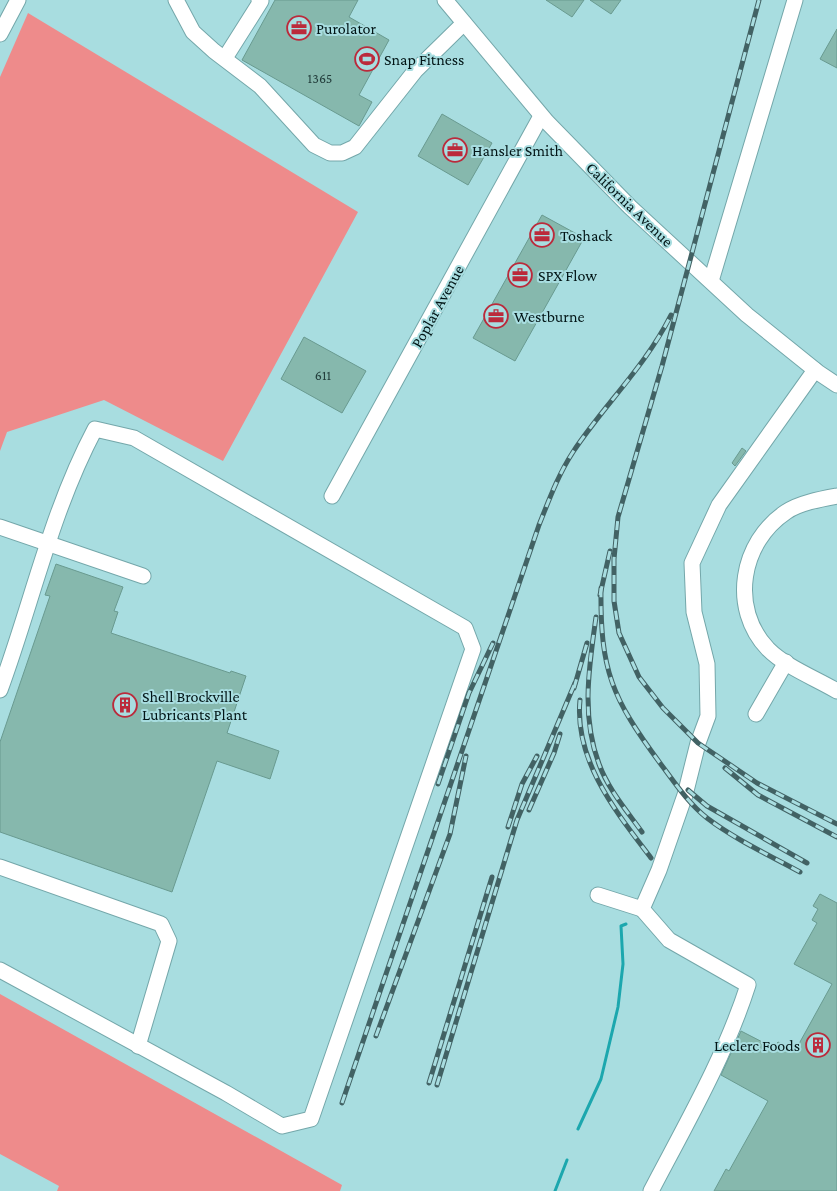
<svg xmlns="http://www.w3.org/2000/svg" width="837" height="1191" viewBox="0 0 837 1191" font-family="'Crimson Pro',serif">
<style>
.green{fill:#ee8b8b}
.lines{fill:none;stroke-linecap:round;stroke-linejoin:round}
.stream{stroke:#1ca7ae;stroke-width:3}
.building{fill:#86b8ad;stroke:#699a90}
.minor-casing{stroke:#74a7aa;stroke-width:17}
.minor{stroke:#fff;stroke-width:15}
.rail-casing{stroke:#426264;stroke-width:5}
.rail{stroke:#a8dde0;stroke-width:3;stroke-dasharray:9;stroke-linecap:butt}
.labels{text-anchor:middle;stroke-width:4;stroke-linejoin:round;paint-order:stroke}
.number-label{font-size:14px;fill:#233e3c}
.poi-label{font-size:16px;fill:#021516;stroke:#a8dde0;text-anchor:start}
.street-label{font-size:16px;fill:#021516;stroke:#a8dde0}
</style>
<rect width="100%" height="100%" fill="#a8dde0"/>
<!-- green -->
<g class="green">
<polygon points="28,13 358,212 223,461 104,400 7,432 0,451 0,77"/>
<polygon points="0,994 342,1185 340,1191 57,1191 59,1186 0,1154"/>
</g>
<g class="lines">
<!-- stream -->
<g class="stream">
<polyline points="578,1129 601,1079 618,1007 623,964 621,926 626,924"/>
<polyline points="555,1191 567,1160"/>
</g>
</g>
<!-- building -->
<g class="building">
<polygon points="275,0 358,0 349,17 389,40 359,95 372,102 359,126 242,60"/>
<polygon points="546,0 584,0 572,17"/>
<polygon points="590,0 621,0 611,14"/>
<polygon points="837,29 837,68 820,59"/>
<polygon points="442,114 492,143 468,185 418,156"/>
<polygon points="542,215 584,238 515,361 473,338"/>
<polygon points="304,337 366,371 342,413 281,379"/>
<polygon points="742,448 746,451 735,466 732,463"/>
<polygon points="56,564 123,587 114,611 118,612 111,633 230,673 231,671 246,676 227,733 279,751 270,779 217,761 172,892 0,832 0,742 50,596 45,595"/>
<polygon points="820,894 837,903 837,1191 714,1191 726,1169 729,1171 768,1101 721,1075 741,1031 774,1048 778,1042 795,1051 832,984 794,964 817,923 812,920 818,909 813,906"/>
</g>
<g class="lines">
<!-- minor casing -->
<g class="minor-casing">
<g id="minor">
<polyline points="176,0 193,32 214,51 260,86 314,145 330,153 342,153 355,147 415,71 464,23"/>
<polyline points="445,0 547,122 630,207 747,315 819,373 837,385"/>
<polyline points="0,34 18,0"/>
<polyline points="225,58 261,1 259,0"/>
<polyline points="711,281 795,0"/>
<polyline points="332,496 541,116"/>
<path d="M837,496C821,499 799,503 786,512C741,542 729,608 768,649C786,667 815,678 837,691"/>
<polyline points="0,527 143,576"/>
<path d="M0,690C32,603 51,512 95,429L134,438L465,628L473,649L311,1119L282,1126L226,1093L0,970"/>
<polyline points="756,714 786,662"/>
<polyline points="0,867 161,924 169,941 138,1046"/>
<polyline points="598,895 642,909"/>
<path d="M651,1191C686,1124 725,1057 748,985L669,940L642,909L659,870L685,795L698,743L708,716L707,664L694,612L692,563L719,505L815,370"/>
</g>
</g>
<!-- minor -->
<use href="#minor" class="minor"/>
<!-- rail casing -->
<g class="rail-casing">
<g id="rail">
<polyline points="759,0 662,366 618,517 614,559 614,601 619,633 639,677 663,708 698,743 757,783 837,824"/>
<path d="M601,588C600,671 612,698 660,763C675,783 688,803 707,818C736,840 769,855 800,872"/>
<polyline points="600,595 610,551"/>
<path d="M596,617C589,667 581,716 599,764C608,789 627,811 642,832"/>
<polyline points="574,688 587,643"/>
<path d="M580,700C574,761 617,813 651,858"/>
<polyline points="725,768 758,795 837,837"/>
<polyline points="438,784 469,693 493,643"/>
<polyline points="688,790 707,806 807,863"/>
<polyline points="529,810 554,753 560,734"/>
<polyline points="508,827 522,784 537,756"/>
<polyline points="376,1036 450,834 466,756"/>
<polyline points="429,1083 492,877"/>
<polyline points="437,1085 517,820 575,683"/>
<path d="M342,1103L539,525C549,500 558,475 573,452C604,405 645,367 671,315"/>
</g>
</g>
<!-- rail -->
<use href="#rail" class="rail"/>
</g>
<!-- icons -->
<defs>
<g id="office-ring" transform="scale(1.25)"><circle r="9.5" fill="#a8dde0" stroke="#bb2a3b" stroke-width="1.5"/><path d="M-6-3h4V-5.5h4V-3h4V5H-6ZM-1-4.5V-3h2v-1.5ZM-6 0V1H6V0Z" fill="#bb2a3b"/></g>
<g id="stadium-ring" transform="scale(1.25)"><circle r="9.5" fill="#a8dde0" stroke="#bb2a3b" stroke-width="1.5"/><path d="M0-5a6.5 5 0 1 0 0 10a6.5 5 0 1 0 0-10ZM-3.5-1.8h7v3.6h-7Z" fill="#bb2a3b"/></g>
<g id="building-ring" transform="scale(1.25)"><circle r="9.5" fill="#a8dde0" stroke="#bb2a3b" stroke-width="1.5"/><path d="M-4-6H4V6H1V3H-1V6H-4ZM-2.5-4.3h1.7v1.8h-1.7ZM.8-4.3h1.7v1.8H.8ZM-2.5-1h1.7V.8h-1.7ZM.8-1h1.7V.8H.8Z" fill="#bb2a3b"/></g>
</defs>
<g fill-rule="evenodd">
<use href="#office-ring" x="299" y="28"/>
<use href="#stadium-ring" x="367" y="59"/>
<use href="#office-ring" x="455" y="150"/>
<use href="#office-ring" x="542" y="235"/>
<use href="#office-ring" x="520" y="275"/>
<use href="#office-ring" x="496" y="316"/>
<use href="#building-ring" x="125" y="705"/>
<use href="#building-ring" x="818" y="1045"/>
</g>
<g class="labels">
<!-- number labels -->
<g class="number-label">
<text x="320" y="83">1365</text>
<text x="323" y="380">611</text>
</g>
<!-- poi labels -->
<g class="poi-label">
<text x="316" y="34">Purolator</text>
<text x="384" y="65">Snap Fitness</text>
<text x="472" y="156">Hansler Smith</text>
<text x="560" y="241">Toshack</text>
<text x="538" y="281">SPX Flow</text>
<text x="514" y="322">Westburne</text>
<text x="142" y="702">Shell Brockville<tspan x="142" dy="18">Lubricants Plant</tspan></text>
<text x="800" y="1051" text-anchor="end">Leclerc Foods</text>
</g>
<!-- street labels -->
<g class="street-label">
<text transform="translate(630 204) rotate(44)" y="6">California Avenue</text>
<text transform="translate(437 306) rotate(-61)" y="6">Poplar Avenue</text>
</g>
</g>
</svg>
